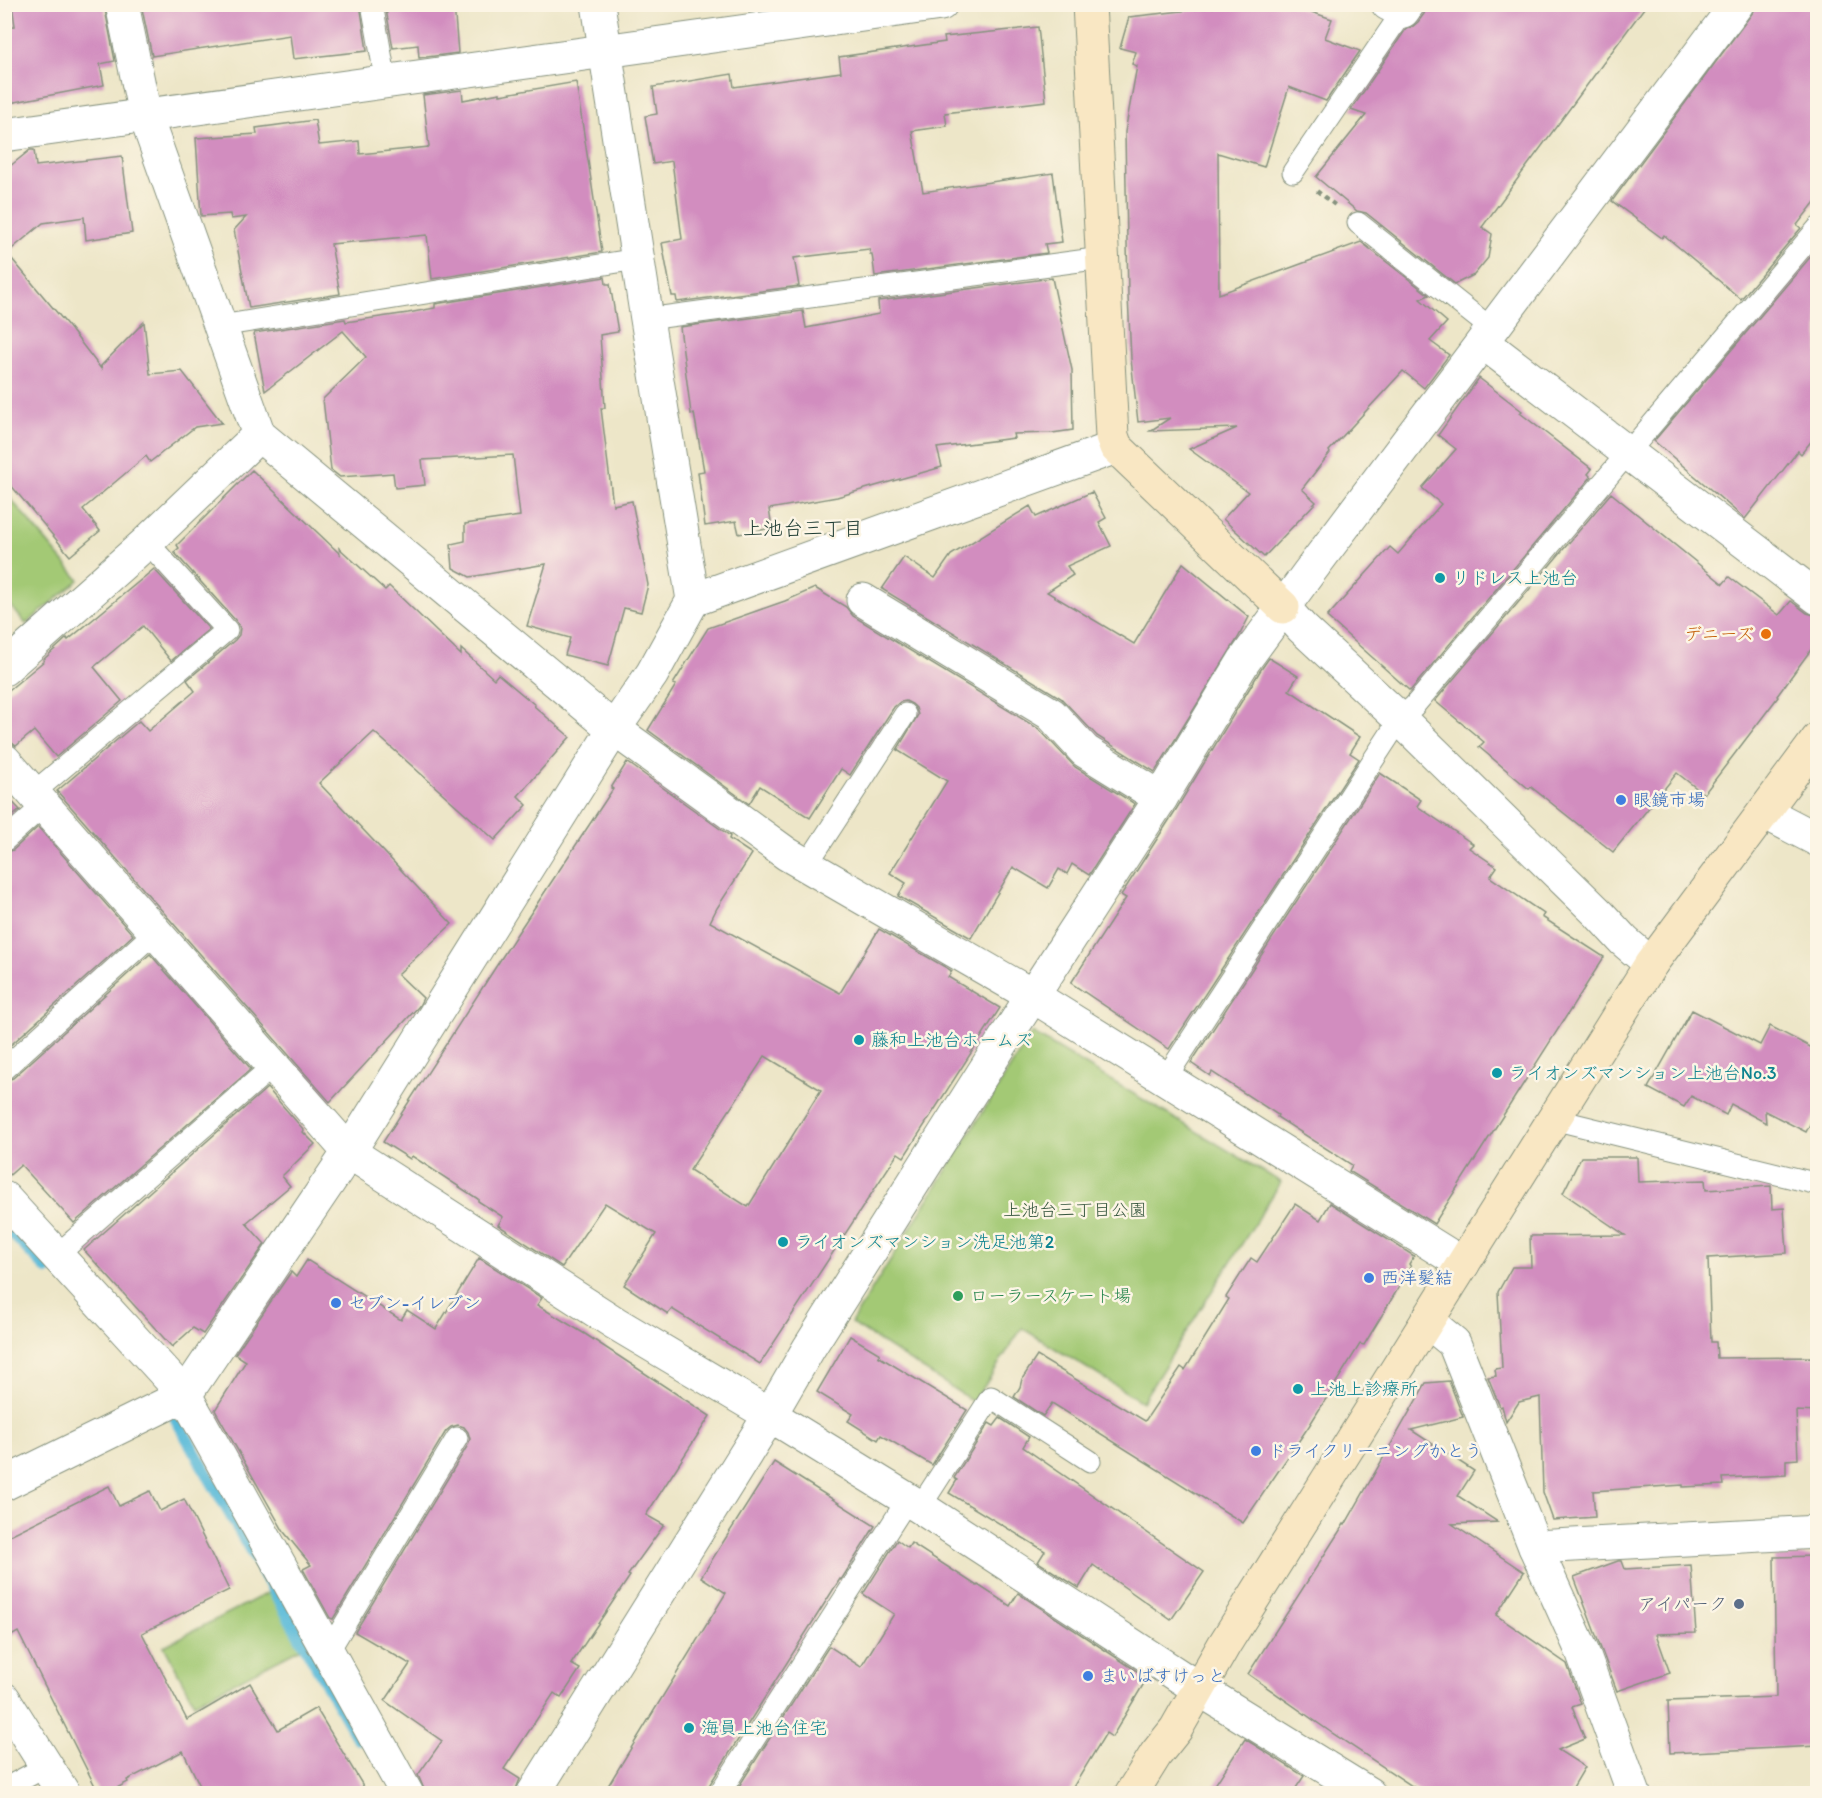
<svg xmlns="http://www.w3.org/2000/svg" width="1822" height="1798" viewBox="0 0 1822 1798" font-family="Itim,'Klee One',sans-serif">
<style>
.green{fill:#a3c974;stroke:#618354;stroke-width:1.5}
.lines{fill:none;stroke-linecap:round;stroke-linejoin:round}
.stream{stroke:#5bbbd9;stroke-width:12}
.building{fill:#d28dbf;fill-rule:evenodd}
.lane-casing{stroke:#86927e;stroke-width:23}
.street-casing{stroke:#86927e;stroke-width:35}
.secondary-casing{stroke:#86927e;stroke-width:35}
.path{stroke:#86927e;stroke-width:4;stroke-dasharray:4.5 4.5;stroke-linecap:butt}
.lane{stroke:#fff;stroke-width:21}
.street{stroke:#fff;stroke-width:33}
.secondary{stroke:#f9e7c3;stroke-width:33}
.culture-dot{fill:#0f9aa8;stroke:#fcf5e5;stroke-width:2}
.food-dot{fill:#e8710a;stroke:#fcf5e5;stroke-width:2}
.shop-dot{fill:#3f7fe0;stroke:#fcf5e5;stroke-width:2}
.leisure-dot{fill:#2e9e5b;stroke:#fcf5e5;stroke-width:2}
.service-dot{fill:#5c6f8a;stroke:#fcf5e5;stroke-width:2}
.labels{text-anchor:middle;stroke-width:5;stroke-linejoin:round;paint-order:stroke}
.culture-label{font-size:18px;fill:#0d838f;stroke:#fcf5e5;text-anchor:start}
.food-label{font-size:18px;fill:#c56008;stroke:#fcf5e5;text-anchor:end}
.shop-label{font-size:18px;fill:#366cbe;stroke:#fcf5e5;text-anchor:start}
.park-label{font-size:18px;fill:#395941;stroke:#fcf5e5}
.leisure-label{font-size:18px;fill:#27864d;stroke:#fcf5e5;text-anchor:start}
.service-label{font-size:18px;fill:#4e5e75;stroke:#fcf5e5;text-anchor:end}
.neighbourhood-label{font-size:20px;fill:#1f3d34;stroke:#fcf5e5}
</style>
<rect width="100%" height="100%" fill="#fcf5e5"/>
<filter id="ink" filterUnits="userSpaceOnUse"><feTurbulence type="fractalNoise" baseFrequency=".0167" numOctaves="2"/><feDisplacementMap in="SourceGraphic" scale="12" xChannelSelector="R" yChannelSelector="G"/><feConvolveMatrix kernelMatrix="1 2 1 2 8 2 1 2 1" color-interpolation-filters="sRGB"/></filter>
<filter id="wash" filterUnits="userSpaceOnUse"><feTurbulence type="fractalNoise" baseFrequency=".008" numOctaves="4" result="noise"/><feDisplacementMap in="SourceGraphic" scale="24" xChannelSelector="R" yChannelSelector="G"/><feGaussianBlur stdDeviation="1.35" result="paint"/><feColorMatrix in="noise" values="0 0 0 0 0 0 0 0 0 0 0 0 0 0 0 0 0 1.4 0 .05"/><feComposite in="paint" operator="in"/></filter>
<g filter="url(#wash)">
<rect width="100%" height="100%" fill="#ede6c8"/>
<!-- green -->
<g class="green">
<polygon points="4,491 79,580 26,624 5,599"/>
<polygon points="1032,1033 1281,1182 1142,1402 1022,1328 974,1402 851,1323"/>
<polygon points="279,1587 309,1644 194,1703 164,1646"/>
</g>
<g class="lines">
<!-- stream -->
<g class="stream">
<polyline points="4,1225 47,1269"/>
<polyline points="168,1405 358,1739"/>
</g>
</g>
<g id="blocks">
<!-- building -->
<g class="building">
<polygon points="12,4 104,4 115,61 100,64 104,85 4,104 4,27 15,26"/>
<polygon points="141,4 360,4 367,51 293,59 290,35 152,56"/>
<polygon points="385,4 454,4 458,53 419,58 418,45 393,48"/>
<polygon points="1244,4 1288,4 1332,19 1325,38 1360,51 1326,101 1289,87 1264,167 1218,153 1219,294 1361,242 1429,295 1420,299 1447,322 1430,341 1449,355 1424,388 1403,371 1329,451 1330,453 1302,489 1316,502 1264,557 1223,519 1248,492 1189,449 1237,428 1150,431 1170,418 1138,422 1131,359 1128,296 1125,132 1137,66 1132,64 1136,52 1120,48 1129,17"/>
<polygon points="1427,4 1647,4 1482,227 1492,234 1488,258 1474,275 1455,284 1366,213 1357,211 1316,177 1366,115 1351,110 1406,29 1412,27 1418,22 1424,14"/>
<polygon points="1759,4 1818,4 1818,198 1797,225 1801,228 1741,299 1664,235 1662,238 1612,201"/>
<polygon points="1038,27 1046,101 945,113 947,126 912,131 923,192 1053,173 1062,242 1045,244 1047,253 875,276 872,254 870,254 869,249 794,258 799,286 677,302 676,296 672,296 662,243 682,239 672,161 653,164 645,116 657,114 653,87 732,74 734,87 841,72 839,57 945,42 944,37"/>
<polygon points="576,82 602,252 432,279 427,235 331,244 340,294 249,308 234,230 246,217 231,219 230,214 201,216 196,138 257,134 256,128 315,120 319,145 359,141 360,154 429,147 423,95 462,90 463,100 500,93 500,95"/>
<polygon points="30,150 34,150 36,166 122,156 132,233 86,240 84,217 43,223 7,253 69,327 102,370 101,366 144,322 150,374 182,371 222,423 195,427 150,462 146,456 83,509 100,531 70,556 4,477 4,171"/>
<polygon points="1818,248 1818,433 1801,454 1798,451 1745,519 1654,441"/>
<polygon points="605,277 606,284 610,284 618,332 600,335 605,408 601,408 613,505 632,501 648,585 641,612 624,608 608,666 565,655 570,638 527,626 546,564 470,577 453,568 451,544 465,541 465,524 520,516 513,455 422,460 425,485 395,488 393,473 340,477 331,470 323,399 366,357 343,331 265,391 254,333 345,319 346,322 408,313 435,308 435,304"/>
<polygon points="1052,278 1072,370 1073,430 1052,433 1013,434 1014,438 937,448 942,467 837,497 769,509 772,528 739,534 736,521 705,526 698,472 704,471 694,413 691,414 680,327 803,311 806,328 879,314 878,301"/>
<polygon points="1479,378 1522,411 1520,413 1592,469 1588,474 1591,477 1410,691 1327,617 1390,547 1398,554 1441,504 1422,488 1456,449 1438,435"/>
<polygon points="252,470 340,554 339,548 385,590 389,586 461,655 461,649 494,679 498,674 535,705 534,706 570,737 518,796 527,805 495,840 374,732 319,783 452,924 398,974 423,998 419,1006 330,1102 57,791 139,721 148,731 195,691 187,680 235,640 239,635 240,628 236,621 174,552 179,548 177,545"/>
<polygon points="1092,492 1106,518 1099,522 1111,546 1067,566 1073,575 1047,592 1134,644 1183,563 1249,617 1238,638 1155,772 1097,736 1061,698 882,589 904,557 935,578 951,555 1030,506 1036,517"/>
<polygon points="1611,493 1723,584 1729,577 1779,615 1791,601 1807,613 1818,616 1818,640 1777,696 1778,697 1704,794 1677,773 1613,852 1531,787 1529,789 1479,747 1484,742 1435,701"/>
<polygon points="154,569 209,629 171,661 143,626 94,667 122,701 56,757 34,731 16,746 11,742 4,742 4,694 44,661 43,660 67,638 68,640"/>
<polygon points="815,588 846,607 853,616 1039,729 1075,767 1135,804 1089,875 1072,864 1067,874 1059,869 1048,888 1013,867 971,938 898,896 906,883 890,873 947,781 897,750 918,715 916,708 912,704 906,701 900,702 894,707 850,775 841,769 810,818 760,786 749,804 648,730 676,685 673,684 708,628 785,601"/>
<polygon points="1269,658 1298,676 1289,690 1360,737 1350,753 1359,759 1169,1049 1071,983 1126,898 1121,895 1177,808 1260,671"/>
<path d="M627,762L730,836L729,839L752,854L717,908L710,922L840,993L879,929L952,971L948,977L1000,1008L904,1157L898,1153L760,1364L672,1309L668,1314L624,1285L656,1234L605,1203L562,1267L498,1225L503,1217L478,1201V1199L412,1156L410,1159L383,1142L517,934L613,789L611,788ZM765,1056L821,1090L748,1207L690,1170Z"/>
<polygon points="1380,773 1421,800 1417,806 1473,844 1469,848 1497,867 1490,877 1544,914 1542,917 1604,957 1434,1224 1349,1171 1352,1165 1277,1117 1278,1115 1212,1072 1210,1076 1191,1063"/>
<polygon points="4,793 20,810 4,823"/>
<polygon points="38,827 133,935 4,1051 4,853 13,850"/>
<polygon points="150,954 251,1069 74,1223 21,1165 4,1180 4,1081 13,1078"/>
<polygon points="1692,1010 1760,1045 1770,1026 1818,1051 1818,1109 1806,1132 1765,1111 1766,1123 1731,1104 1726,1115 1691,1096 1684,1107 1648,1088"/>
<polygon points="267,1088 304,1130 303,1132 315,1144 282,1176 290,1186 246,1223 265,1244 203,1334 193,1328 172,1347 84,1250"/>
<polygon points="1581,1157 1637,1157 1638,1182 1705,1180 1706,1190 1771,1186 1772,1209 1784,1208 1787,1253 1708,1258 1711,1342 1716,1342 1717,1358 1818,1357 1818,1412 1796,1411 1798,1459 1786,1460 1786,1475 1723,1478 1724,1485 1683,1487 1683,1485 1593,1491 1595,1517 1553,1520 1543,1492 1540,1397 1519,1402 1506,1422 1502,1406 1500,1407 1488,1377 1496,1376 1495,1369 1502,1368 1498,1292 1512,1267 1531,1267 1530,1236 1625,1235 1563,1193"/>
<polygon points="1330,1203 1414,1256 1409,1264 1411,1267 1364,1345 1360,1344 1309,1426 1243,1523 1052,1403 1043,1416 1014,1397 1020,1387 1022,1379 1037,1356 1145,1421 1181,1367 1185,1370 1229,1299 1226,1297 1251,1258 1257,1262 1295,1204 1320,1220"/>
<polygon points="479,1258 542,1298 537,1305 585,1334 710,1416 646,1515 664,1525 628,1575 630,1576 571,1664 580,1669 561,1698 554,1693 504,1769 520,1779 514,1794 426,1794 418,1775 442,1741 385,1701 410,1664 355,1632 468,1445 470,1439 468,1432 464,1427 458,1425 451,1427 446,1431 333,1619 330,1618 303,1569 311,1565 284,1532 215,1410 246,1361 235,1354 291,1272 296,1277 307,1260 401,1320 407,1310 436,1329"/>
<polygon points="850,1336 880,1354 878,1356 967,1410 932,1465 881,1435 878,1440 848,1421 853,1414 817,1392"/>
<polygon points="1449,1381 1463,1417 1411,1430 1474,1471 1458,1496 1498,1522 1452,1524 1524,1572 1496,1615 1567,1664 1581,1704 1572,1707 1585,1739 1558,1750 1585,1767 1569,1794 1424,1794 1332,1733 1248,1674 1344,1524 1345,1525 1426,1383"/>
<polygon points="1000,1418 1029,1437 1023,1447 1204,1572 1171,1620 1093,1565 1079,1588 1038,1562 1045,1551 949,1493 957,1480 954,1478 989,1423 994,1426"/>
<polygon points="774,1462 875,1526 841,1580 840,1579 708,1787 706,1794 603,1794 726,1593 701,1577"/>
<polygon points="109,1486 119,1506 150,1491 160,1511 184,1499 229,1590 142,1633 187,1720 250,1683 278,1730 316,1708 368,1794 204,1794 183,1751 127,1780 128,1782 106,1794 99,1794 18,1632 4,1640 4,1538"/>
<polygon points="897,1540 908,1548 911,1543 977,1586 978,1585 1010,1606 1018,1593 1143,1675 1143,1685 1112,1737 1106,1733 1069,1794 734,1794 829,1646 861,1667 894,1614 863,1594"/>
<polygon points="1818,1556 1818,1746 1670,1753 1668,1701 1776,1697 1774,1557"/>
<polygon points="1618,1561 1622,1561 1625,1569 1691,1565 1696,1633 1656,1634 1670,1673 1617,1691 1574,1577"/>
<polygon points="1245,1739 1304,1776 1292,1794 1209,1794"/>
</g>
</g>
</g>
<g filter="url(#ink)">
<use href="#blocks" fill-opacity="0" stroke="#86927e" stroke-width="1.5"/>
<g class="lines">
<!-- lane casing -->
<g class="lane-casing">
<g id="lane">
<polyline points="372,4 386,82"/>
<polyline points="1293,172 1403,11"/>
<polyline points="1358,223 1493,330"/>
<polyline points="647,319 1102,258"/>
<polyline points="220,326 637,259"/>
<polyline points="33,793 227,630 147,542"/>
<polyline points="4,841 44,805"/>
<polyline points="806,866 905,714"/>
<polyline points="4,1069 155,932"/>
<polyline points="1165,1079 1400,719 1414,706 1818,228"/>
<polyline points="1553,1119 1818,1184"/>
<polyline points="57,1255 273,1066"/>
<polyline points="920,1507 991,1397 1090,1461"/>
<polyline points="328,1652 457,1438"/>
<polyline points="4,1789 47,1766"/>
<polyline points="719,1794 908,1499"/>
</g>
</g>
<!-- street casing -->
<g class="street-casing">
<g id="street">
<polyline points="122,4 145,115 259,435 614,729 787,854 1033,996 1463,1264"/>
<polyline points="1388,4 1403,11 1408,4"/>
<polyline points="4,135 941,4"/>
<polyline points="1484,343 1818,598"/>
<polyline points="693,600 1116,447"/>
<polyline points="863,600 1051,714 1085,751 1161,798"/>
<polyline points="1283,607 1302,628 1400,719 1599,914 1624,941 1651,964"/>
<polyline points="4,669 147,542 259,435"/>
<polyline points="4,760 349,1152 615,1323 770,1415 809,1348 1002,1043 1161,798 1244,661 1307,575 1737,4"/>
<polyline points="1764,812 1818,840"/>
<polyline points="4,1198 185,1395 407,1794"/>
<polyline points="1427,1321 1454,1343 1535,1547 1582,1651 1634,1794"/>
<polyline points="4,1484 185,1395 349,1152 614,729 652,674 693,600 647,319 598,4"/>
<polyline points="1535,1547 1818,1532"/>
<polyline points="4,1699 64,1794"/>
<polyline points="533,1794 770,1415 920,1507 1199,1689 1369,1794"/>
</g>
</g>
<!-- secondary casing -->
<g class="secondary-casing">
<g id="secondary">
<polyline points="1089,4 1112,436 1116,447 1283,607"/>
<polyline points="1131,1794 1156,1754 1176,1729 1224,1645 1651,964 1818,739"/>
</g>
</g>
<!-- path -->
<polyline class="path" points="1317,191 1335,205"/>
<!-- lane -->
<use href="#lane" class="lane"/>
<!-- street -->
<use href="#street" class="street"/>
<!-- secondary -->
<use href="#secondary" class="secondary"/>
</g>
</g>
<!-- markers -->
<g class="culture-dot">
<circle cx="1440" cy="578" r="6"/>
<circle cx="859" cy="1040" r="6"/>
<circle cx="1497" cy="1073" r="6"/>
<circle cx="783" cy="1242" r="6"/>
<circle cx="1298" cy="1389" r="6"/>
<circle cx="689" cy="1728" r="6"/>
</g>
<circle class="food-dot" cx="1766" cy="634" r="6"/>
<g class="shop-dot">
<circle cx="1621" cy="800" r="6"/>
<circle cx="1369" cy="1278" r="6"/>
<circle cx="336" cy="1303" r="6"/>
<circle cx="1256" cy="1451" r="6"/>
<circle cx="1088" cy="1676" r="6"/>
</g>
<circle class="leisure-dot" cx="958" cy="1296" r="6"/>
<circle class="service-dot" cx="1739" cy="1604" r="6"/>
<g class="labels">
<!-- culture labels -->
<g class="culture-label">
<text x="1452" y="584">リドレス上池台</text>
<text x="871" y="1046">藤和上池台ホームズ</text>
<text x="1509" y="1079">ライオンズマンション上池台No.3</text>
<text x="795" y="1248">ライオンズマンション洗足池第2</text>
<text x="1310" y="1395">上池上診療所</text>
<text x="701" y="1734">海員上池台住宅</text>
</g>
<!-- food labels -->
<g class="food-label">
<text x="1754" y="640">デニーズ</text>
</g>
<!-- shop labels -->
<g class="shop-label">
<text x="1633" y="806">眼鏡市場</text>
<text x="1381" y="1284">西洋髪結</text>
<text x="348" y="1309">セブン-イレブン</text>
<text x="1268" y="1457">ドライクリーニングかとう</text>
<text x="1100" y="1682">まいばすけっと</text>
</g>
<!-- park labels -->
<g class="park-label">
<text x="1075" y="1216">上池台三丁目公園</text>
</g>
<!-- leisure labels -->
<g class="leisure-label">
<text x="970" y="1302">ローラースケート場</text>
</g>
<!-- service labels -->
<g class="service-label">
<text x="1727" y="1610">アイパーク</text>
</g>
<!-- neighbourhood labels -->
<g class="neighbourhood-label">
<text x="803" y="535">上池台三丁目</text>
</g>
</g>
<!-- margin -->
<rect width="1822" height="1798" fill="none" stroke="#fcf5e5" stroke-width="24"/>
</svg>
